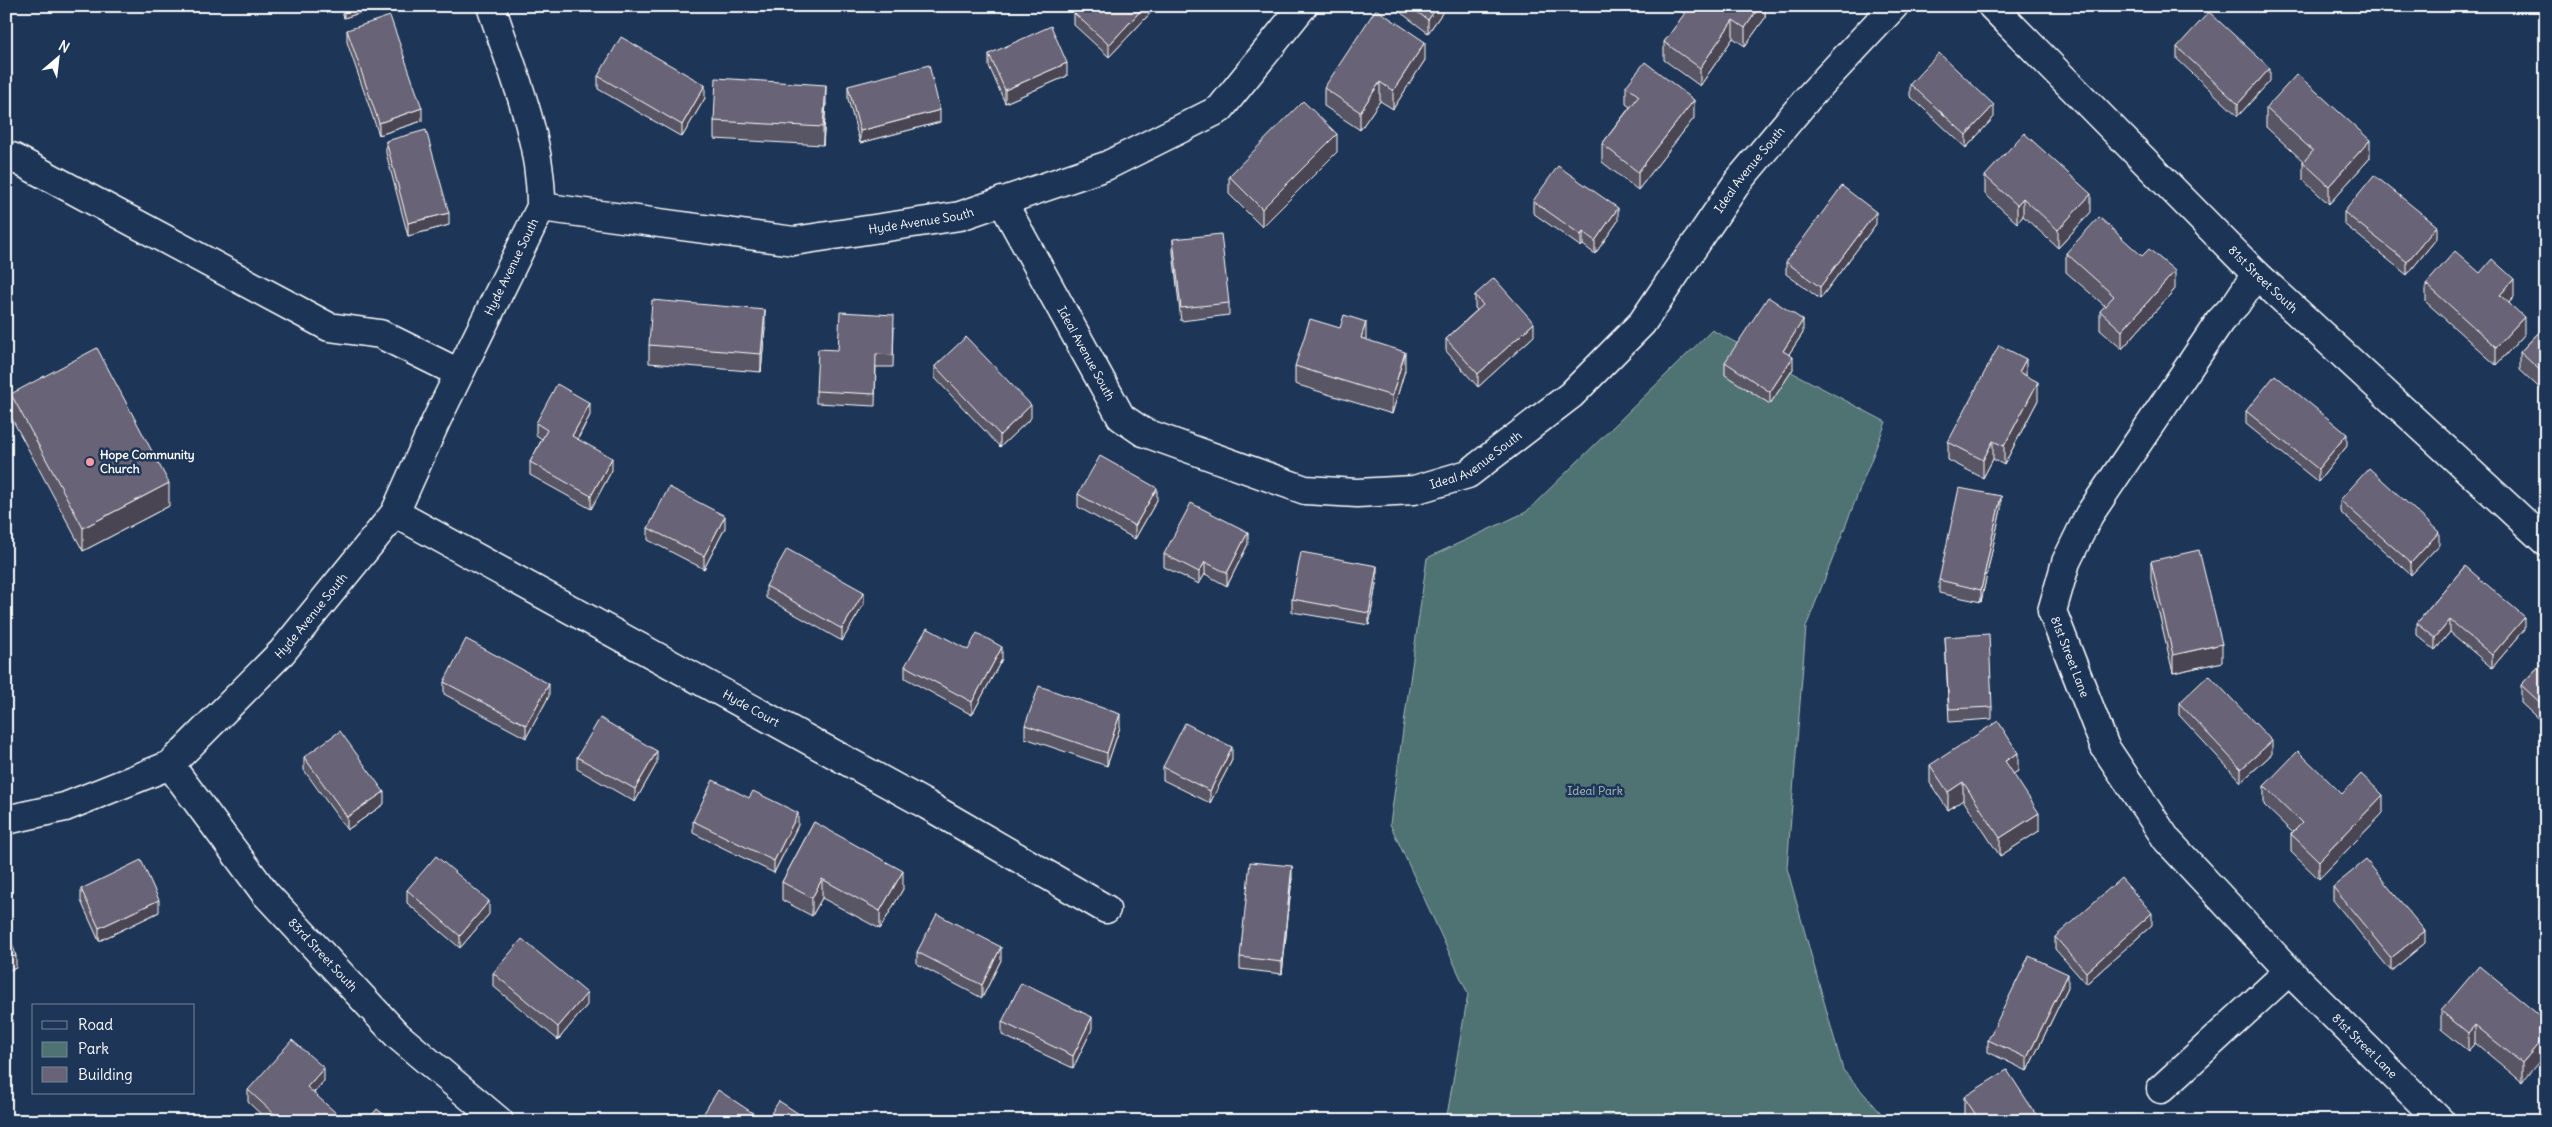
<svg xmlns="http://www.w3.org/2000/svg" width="2552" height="1127" viewBox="0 0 2552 1127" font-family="Delius,sans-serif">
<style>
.green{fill:#4f7273;stroke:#a7b8b9}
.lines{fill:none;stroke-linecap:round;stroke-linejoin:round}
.minor-casing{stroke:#fff;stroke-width:31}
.minor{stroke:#1d3557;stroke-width:28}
.wall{fill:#595565;stroke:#fff}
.shaded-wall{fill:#494553;stroke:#fff}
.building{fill:#686376;stroke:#fff}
.poi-dot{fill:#ff9aa2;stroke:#1d3557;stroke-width:2}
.labels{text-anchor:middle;stroke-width:5;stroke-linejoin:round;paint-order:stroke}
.street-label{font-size:12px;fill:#fff;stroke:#1d3557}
.poi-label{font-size:12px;font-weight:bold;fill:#fff;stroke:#1d3557;text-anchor:start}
.park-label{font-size:12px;fill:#b0c0c0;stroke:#1d3557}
</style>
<rect width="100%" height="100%" fill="#1d3557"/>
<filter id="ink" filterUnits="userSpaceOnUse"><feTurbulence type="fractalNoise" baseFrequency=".02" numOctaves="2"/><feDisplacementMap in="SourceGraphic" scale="10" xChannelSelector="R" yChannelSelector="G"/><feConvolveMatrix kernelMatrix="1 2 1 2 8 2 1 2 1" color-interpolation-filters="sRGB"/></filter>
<g filter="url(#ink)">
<!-- green -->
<polygon class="green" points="1712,330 1886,422 1806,627 1787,868 1843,1070 1888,1121 1446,1121 1468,994 1390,824 1427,558 1526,512"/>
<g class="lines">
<!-- minor casing -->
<g class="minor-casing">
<g id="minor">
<path id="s1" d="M1992,6L2256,274L2546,542"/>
<polyline points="12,157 329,327 380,334 459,373"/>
<path id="s2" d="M1002,201L1121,417L1143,432L1305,490L1357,493L1414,490L1468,474L1571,395L1642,323L1739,180L1808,98L1894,6"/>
<path id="s3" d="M541,207L794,241L960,216L1106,166L1220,109L1303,6"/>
<path id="s4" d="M2256,274L2236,304L2220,321L2089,515L2066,562L2052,611L2105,747L2167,840L2289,971L2440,1121"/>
<path id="s5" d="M395,513L927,805L1106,909"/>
<path id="s6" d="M170,765L265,893L398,1036L499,1121"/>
<path id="s7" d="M6,820L65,807L170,765L282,652L395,513L436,421L541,207C542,139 512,70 491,6"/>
<polyline points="2161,1089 2289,971"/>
</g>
</g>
<!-- minor -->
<use href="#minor" class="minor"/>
</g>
<!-- wall -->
<g class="wall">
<polygon points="340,6 381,6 344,18"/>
<polygon points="1081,6 1157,6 1109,57 1074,25 1074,13"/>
<polygon points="1392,6 1447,6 1428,33"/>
<polygon points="1678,6 1765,6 1765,18 1745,46 1733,38 1700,86 1664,60 1664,42 1685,14 1678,9"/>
<polygon points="347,30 422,121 379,135 347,42"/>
<polygon points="2177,47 2270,81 2238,116 2177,59"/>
<polygon points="989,54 1067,76 1005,103 989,66"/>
<polygon points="1425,60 1393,109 1380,101 1360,130 1324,106 1324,88"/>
<polygon points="598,76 705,98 682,137 598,89"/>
<polygon points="1910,84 1994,117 1966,148 1910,96"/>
<polygon points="848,86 940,122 860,143 848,99"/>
<polygon points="1626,86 1694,118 1638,190 1602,162 1602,144 1630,107 1626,104"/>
<polygon points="826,103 823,145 714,139 714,121"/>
<polygon points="2266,108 2370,158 2329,204 2303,180 2303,161 2266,127"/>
<polygon points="386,141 449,225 408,236 386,153"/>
<polygon points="1337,152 1262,227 1229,194 1229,176"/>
<polygon points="1985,176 2091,212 2058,248 2023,216 2017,223 1985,194"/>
<polygon points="1533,201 1618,221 1595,254 1583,245 1581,247 1533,213"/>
<polygon points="2344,212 2437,238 2407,275 2344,224"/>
<polygon points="1876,224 1820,299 1786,274 1786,262"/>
<polygon points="1173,239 1229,303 1229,315 1181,321 1173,252"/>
<polygon points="2066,253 2175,289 2122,349 2100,330 2100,311 2105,306 2066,272"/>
<polygon points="2480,273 2514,297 2509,303 2524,335 2496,365 2426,302 2426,284"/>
<polygon points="1475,295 1534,336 1478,387 1446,351 1446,339 1477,310 1475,308"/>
<polygon points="2546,325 2546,394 2520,370 2520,352"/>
<polygon points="894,327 893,367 876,367 875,406 816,403 816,391 838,350"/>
<polygon points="765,328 761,372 649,363 649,345"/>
<polygon points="1803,333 1789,354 1793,369 1770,404 1725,375 1725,362"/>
<polygon points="1366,339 1405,370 1392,414 1295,384 1295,366"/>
<polygon points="935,366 1031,418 1000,447 935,378"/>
<polygon points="2026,375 2038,400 2004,465 1993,459 1983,478 1948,460 1948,442"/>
<polygon points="11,394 169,506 83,551 11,417"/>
<polygon points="2246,411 2347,446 2318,482 2246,424"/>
<polygon points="590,415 578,439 612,470 591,509 530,475 530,462 542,439 536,435 536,423"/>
<polygon points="1078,494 1157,500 1135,539 1078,507"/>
<polygon points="2340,500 2439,545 2411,575 2340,512"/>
<polygon points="2001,509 1981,602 1939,593 1939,580"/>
<polygon points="648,528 725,528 704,569 648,540"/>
<polygon points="1248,544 1227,586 1205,574 1199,584 1164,567 1164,554"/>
<polygon points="2151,561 2222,662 2173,673 2151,579"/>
<polygon points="2465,566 2525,629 2492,668 2450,632 2435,650 2417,635 2417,623"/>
<polygon points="1377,578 1369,625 1292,612 1292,599"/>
<polygon points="766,586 864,604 842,641 766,598"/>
<polygon points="1945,637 1992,707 1992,719 1949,722"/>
<polygon points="968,650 1002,659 972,715 905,678 905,666"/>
<polygon points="2546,659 2546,726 2521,703 2521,685"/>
<polygon points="444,682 549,696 526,738 444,694"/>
<polygon points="2179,703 2272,754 2241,782 2179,715"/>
<polygon points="1025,725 1120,727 1107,766 1025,738"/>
<polygon points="304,757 384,804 347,830 304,770"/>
<polygon points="577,757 657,763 635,802 577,769"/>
<polygon points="1232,760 1210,803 1163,780 1163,767"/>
<polygon points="1930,765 2018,771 2013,774 2039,831 2000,856 1963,800 1948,810 1930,783"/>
<polygon points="2264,786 2342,794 2383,813 2319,879 2291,852 2291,834 2293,833 2264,805"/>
<polygon points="693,821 798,825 774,873 693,833"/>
<polygon points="814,822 903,889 880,929 822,898 812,916 782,900 782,882"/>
<polygon points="1292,878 1282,974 1240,969 1240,957"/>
<polygon points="2333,887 2425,943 2391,971 2333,900"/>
<polygon points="81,889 159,912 99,941 81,901"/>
<polygon points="407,890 489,914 460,948 407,903"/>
<polygon points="2152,925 2086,984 2055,949 2055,937"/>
<polygon points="917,952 1001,960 982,998 917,964"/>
<polygon points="493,973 587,1005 558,1040 493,986"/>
<polygon points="2068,987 2027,1071 1988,1052 1988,1040"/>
<polygon points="2441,1011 2546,1021 2522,1082 2475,1043 2468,1051 2441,1029"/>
<polygon points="1002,1022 1092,1029 1073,1068 1002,1035"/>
<polygon points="324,1081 314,1093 336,1121 268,1121 248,1102 248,1090"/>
<polygon points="1964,1097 2039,1119 2051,1121 1968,1121 1964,1115"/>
</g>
<!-- shaded-wall -->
<g class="shaded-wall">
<polygon points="344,6 381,6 344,18"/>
<polygon points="1145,6 1157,6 1109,57 1109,45"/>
<polygon points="1438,6 1447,6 1428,33 1428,20"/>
<polygon points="1760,6 1765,6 1765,18 1745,46 1745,28"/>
<polygon points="1733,20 1733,38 1700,86 1700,68"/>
<polygon points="1425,42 1425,60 1393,109 1393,91"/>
<polygon points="1067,63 1067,76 1005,103 1005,90"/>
<polygon points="2270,68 2270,81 2238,116 2238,104"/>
<polygon points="1380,82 1380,101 1360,130 1360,112"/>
<polygon points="705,85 705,98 682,137 682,125"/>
<polygon points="826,85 826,103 823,145 823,127"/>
<polygon points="1694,100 1694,118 1638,190 1638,172"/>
<polygon points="1994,105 1994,117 1966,148 1966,135"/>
<polygon points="422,108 422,121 379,135 379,123"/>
<polygon points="940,110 940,122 860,143 860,131"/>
<polygon points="1337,134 1337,152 1262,227 1262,209"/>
<polygon points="2370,140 2370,158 2329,204 2329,186"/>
<polygon points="2091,194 2091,212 2058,248 2058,230"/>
<polygon points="2023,198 2023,216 2017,223 2017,205"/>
<polygon points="1618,208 1618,221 1595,254 1595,241"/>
<polygon points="1876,212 1876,224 1820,299 1820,287"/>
<polygon points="449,213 449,225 408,236 408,223"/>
<polygon points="2437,226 2437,238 2407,275 2407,262"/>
<polygon points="1583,232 1583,245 1581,247 1581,235"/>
<polygon points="2175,271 2175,289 2122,349 2122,331"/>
<polygon points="2514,279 2514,297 2500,313 2500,295"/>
<polygon points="765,310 765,328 761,372 761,354"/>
<polygon points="2524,317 2524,335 2496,365 2496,347"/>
<polygon points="1803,320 1803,333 1783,363 1783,351"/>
<polygon points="1366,322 1366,340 1361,338"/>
<polygon points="1534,323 1534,336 1478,387 1478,374"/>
<polygon points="1405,352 1405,370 1392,414 1392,396"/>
<polygon points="1793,357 1793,369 1770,404 1770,392"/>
<polygon points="2026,359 2026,377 2019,372"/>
<polygon points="2038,382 2038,400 2004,465 2004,446"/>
<polygon points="590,403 590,415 572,449 572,436"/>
<polygon points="1031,405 1031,418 1000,447 1000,435"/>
<polygon points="2347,434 2347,446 2318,482 2318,469"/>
<polygon points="1993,441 1993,459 1983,478 1983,460"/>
<polygon points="612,458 612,470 591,509 591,496"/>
<polygon points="169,483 169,506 83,551 83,528"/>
<polygon points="1157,488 1157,500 1135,539 1135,526"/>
<polygon points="2001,496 2001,509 1981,602 1981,590"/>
<polygon points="725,516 725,528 704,569 704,556"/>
<polygon points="1248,532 1248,544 1227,586 1227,573"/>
<polygon points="2439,532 2439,545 2411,575 2411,563"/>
<polygon points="1205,562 1205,574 1199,584 1199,572"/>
<polygon points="1377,566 1377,578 1369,625 1369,613"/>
<polygon points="864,592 864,604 842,641 842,629"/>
<polygon points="2525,617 2525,629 2492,668 2492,655"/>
<polygon points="2450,620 2450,632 2435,650 2435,638"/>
<polygon points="2222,644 2222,662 2173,673 2173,655"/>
<polygon points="1002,647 1002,659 972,715 972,702"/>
<polygon points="549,684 549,696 526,738 526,725"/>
<polygon points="1120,714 1120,727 1107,766 1107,753"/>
<polygon points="2272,741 2272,754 2241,782 2241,769"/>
<polygon points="1232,747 1232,760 1210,803 1210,791"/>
<polygon points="657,751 657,763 635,802 635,789"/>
<polygon points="2018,753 2018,771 2005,779 2005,761"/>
<polygon points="1963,782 1963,800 1948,810 1948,792"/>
<polygon points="384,792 384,804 347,830 347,817"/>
<polygon points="2383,795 2383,813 2319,879 2319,861"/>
<polygon points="798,813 798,825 774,873 774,861"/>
<polygon points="2039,813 2039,831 2000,856 2000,838"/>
<polygon points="1292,866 1292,878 1282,974 1282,962"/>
<polygon points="903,871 903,889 880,929 880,911"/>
<polygon points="822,879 822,898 812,916 812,898"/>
<polygon points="159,900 159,912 99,941 99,928"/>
<polygon points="489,901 489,914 460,948 460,936"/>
<polygon points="2152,913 2152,925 2086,984 2086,972"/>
<polygon points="2425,931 2425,943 2391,971 2391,958"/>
<polygon points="1001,947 1001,960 982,998 982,985"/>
<polygon points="16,956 16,968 6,971 6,958"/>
<polygon points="2068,974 2068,987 2027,1071 2027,1058"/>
<polygon points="587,993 587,1005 558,1040 558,1027"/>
<polygon points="1092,1017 1092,1029 1073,1068 1073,1056"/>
<polygon points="2475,1025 2475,1043 2468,1051 2468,1033"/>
<polygon points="2546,1035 2546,1053 2522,1082 2522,1063"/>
<polygon points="324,1068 324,1081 307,1100 307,1087"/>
<polygon points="336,1113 336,1121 329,1121"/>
</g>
<!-- building -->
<g class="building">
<polygon points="1081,6 1145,6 1109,45 1074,13"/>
<polygon points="1409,6 1438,6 1428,20"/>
<polygon points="1690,6 1760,6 1745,28 1733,20 1700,68 1664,42"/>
<polygon points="1376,9 1425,42 1393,91 1380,82 1360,112 1324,88"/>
<polygon points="2209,12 2270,68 2238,104 2177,47"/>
<polygon points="390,16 422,108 379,123 347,30"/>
<polygon points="1051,26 1067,63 1005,90 989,54"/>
<polygon points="621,37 705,85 682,125 598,76"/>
<polygon points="1939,53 1994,105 1966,135 1910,84"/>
<polygon points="1645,62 1694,100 1638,172 1602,144 1639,96 1626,86"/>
<polygon points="929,65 940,110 860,131 848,86"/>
<polygon points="2297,74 2370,140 2329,186 2303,162 2313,151 2266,108"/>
<polygon points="716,78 826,85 823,127 714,121"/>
<polygon points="1303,101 1337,134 1262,209 1229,176"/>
<polygon points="426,130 449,213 408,223 386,141"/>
<polygon points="2024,133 2091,194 2058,230 2023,198 2017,205 1985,176"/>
<polygon points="1558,166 1618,208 1595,241 1583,232 1581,235 1533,201"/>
<polygon points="2374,175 2437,226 2407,262 2344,212"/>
<polygon points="1842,186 1876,212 1820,287 1786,262"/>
<polygon points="2099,217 2142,256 2149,249 2175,271 2122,331 2100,311 2114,296 2066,253"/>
<polygon points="1221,234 1229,303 1181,308 1173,239"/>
<polygon points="2455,251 2480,273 2492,259 2514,279 2500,295 2524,317 2496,347 2426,284"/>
<polygon points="1494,278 1534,323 1478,374 1446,339 1483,305 1475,295"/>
<polygon points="1768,297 1803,320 1783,351 1793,357 1770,392 1725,362"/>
<polygon points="652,300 765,310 761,354 649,345"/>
<polygon points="840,312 894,315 893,355 876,354 875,394 816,391 818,349 838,350"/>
<polygon points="1344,315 1366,322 1361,338 1405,352 1392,396 1295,366 1310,319 1340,328"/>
<polygon points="2546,325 2546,376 2520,352"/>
<polygon points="966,337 1031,405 1000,435 935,366"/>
<polygon points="1999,345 2026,359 2019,372 2038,382 2004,446 1993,441 1983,460 1948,442"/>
<polygon points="97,348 169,483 83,528 11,394"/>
<polygon points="2275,375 2347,434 2318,469 2246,411"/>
<polygon points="557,384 590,403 572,436 612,458 591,496 530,462 547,430 536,423"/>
<polygon points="1100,456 1157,488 1135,526 1078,494"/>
<polygon points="2369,468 2439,532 2411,563 2340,500"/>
<polygon points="669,487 725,516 704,556 648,528"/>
<polygon points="1959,488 2001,496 1981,590 1939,580"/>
<polygon points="1191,503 1248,532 1227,573 1205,562 1199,572 1164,554"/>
<polygon points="787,549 864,592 842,629 766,586"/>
<polygon points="2199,550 2222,644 2173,655 2151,561"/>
<polygon points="1301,552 1377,566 1369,613 1292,599"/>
<polygon points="2465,566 2525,617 2492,655 2450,620 2435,638 2417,623"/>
<polygon points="927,628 968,650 977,633 1002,647 972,702 905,666"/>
<polygon points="1989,634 1992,707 1949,709 1945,637"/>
<polygon points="466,639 549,684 526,725 444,682"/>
<polygon points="2546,659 2546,708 2521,685"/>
<polygon points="2209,675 2272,741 2241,769 2179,703"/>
<polygon points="1039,686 1120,714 1107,753 1025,725"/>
<polygon points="600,718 657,751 635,789 577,757"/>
<polygon points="1998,721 2018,753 2005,761 2039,813 2000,838 1963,782 1948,792 1930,765"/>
<polygon points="1185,723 1232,747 1210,791 1163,767"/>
<polygon points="340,731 384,792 347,817 304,757"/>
<polygon points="2298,751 2342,794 2361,774 2383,795 2319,861 2291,834 2302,823 2264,786"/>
<polygon points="713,780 749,798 753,791 798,813 774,861 693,821"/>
<polygon points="814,822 903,871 880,911 822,879 812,898 782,882"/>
<polygon points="436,856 489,901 460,936 407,890"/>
<polygon points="141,860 159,900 99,928 81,889"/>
<polygon points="2366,860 2425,931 2391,958 2333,887"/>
<polygon points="1250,862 1292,866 1282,962 1240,957"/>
<polygon points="2121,878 2152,913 2086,972 2055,937"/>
<polygon points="937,914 1001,947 982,985 917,952"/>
<polygon points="6,923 16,956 6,958"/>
<polygon points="522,939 587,993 558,1027 493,973"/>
<polygon points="2029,956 2068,974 2027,1058 1988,1040"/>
<polygon points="2479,966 2546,1021 2546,1035 2522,1063 2475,1025 2468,1033 2441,1011"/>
<polygon points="1021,983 1092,1017 1073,1056 1002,1022"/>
<polygon points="292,1040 324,1068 307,1087 336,1113 329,1121 282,1121 248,1090"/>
<polygon points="2007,1070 2039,1119 2047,1114 2051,1121 1980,1121 1964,1097"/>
<polygon points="718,1090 765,1121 699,1121"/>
<polygon points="779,1101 810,1121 766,1121"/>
<polygon points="377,1109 392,1121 367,1121"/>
</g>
</g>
<!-- markers -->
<circle class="poi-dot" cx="90" cy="462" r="5"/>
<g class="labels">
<!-- street labels -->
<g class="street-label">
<text dy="4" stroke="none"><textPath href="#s2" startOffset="1029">Ideal Avenue South</textPath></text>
<text dy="4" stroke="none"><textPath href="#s3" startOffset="384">Hyde Avenue South</textPath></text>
<text dy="4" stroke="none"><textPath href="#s7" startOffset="784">Hyde Avenue South</textPath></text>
<text dy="4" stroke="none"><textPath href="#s1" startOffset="385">81st Street South</textPath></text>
<text dy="4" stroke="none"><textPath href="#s2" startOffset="174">Ideal Avenue South</textPath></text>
<text dy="4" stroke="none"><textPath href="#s2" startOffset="624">Ideal Avenue South</textPath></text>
<text dy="4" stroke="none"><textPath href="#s7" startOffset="379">Hyde Avenue South</textPath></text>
<text dy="4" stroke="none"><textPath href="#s4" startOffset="446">81st Street Lane</textPath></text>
<text dy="4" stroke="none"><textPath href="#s5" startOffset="406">Hyde Court</textPath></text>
<text dy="4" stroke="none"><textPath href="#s6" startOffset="244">83rd Street South</textPath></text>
<text dy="4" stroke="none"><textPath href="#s4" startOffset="940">81st Street Lane</textPath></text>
</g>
<!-- poi labels -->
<g class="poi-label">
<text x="100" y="459">Hope Community<tspan x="100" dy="14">Church</tspan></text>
</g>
<!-- park labels -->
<g class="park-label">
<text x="1595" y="795">Ideal Park</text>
</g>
</g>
<!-- margin -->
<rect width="2552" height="1127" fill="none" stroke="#1d3557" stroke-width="25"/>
<rect x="12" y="12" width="2527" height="1102" fill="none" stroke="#fff" stroke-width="2" filter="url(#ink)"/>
<!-- legend -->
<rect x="32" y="1004" width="162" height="90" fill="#1d3557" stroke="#77869a"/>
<rect x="42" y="1021" width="25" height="8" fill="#1d3557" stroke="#77869a"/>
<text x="78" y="1030" font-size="15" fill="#ffffff">Road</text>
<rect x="42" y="1042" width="25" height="15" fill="#4f7273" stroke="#77869a"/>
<text x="78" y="1054" font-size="15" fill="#ffffff">Park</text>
<rect x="42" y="1067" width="25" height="15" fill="#686376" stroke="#77869a"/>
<text x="78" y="1080" font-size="15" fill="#ffffff">Building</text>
<!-- north arrow -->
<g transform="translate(58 58) rotate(28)" stroke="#1d3557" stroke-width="4" paint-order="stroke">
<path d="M0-4L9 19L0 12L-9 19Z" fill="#ffffff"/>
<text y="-8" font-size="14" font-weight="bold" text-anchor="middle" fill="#ffffff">N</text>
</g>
</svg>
